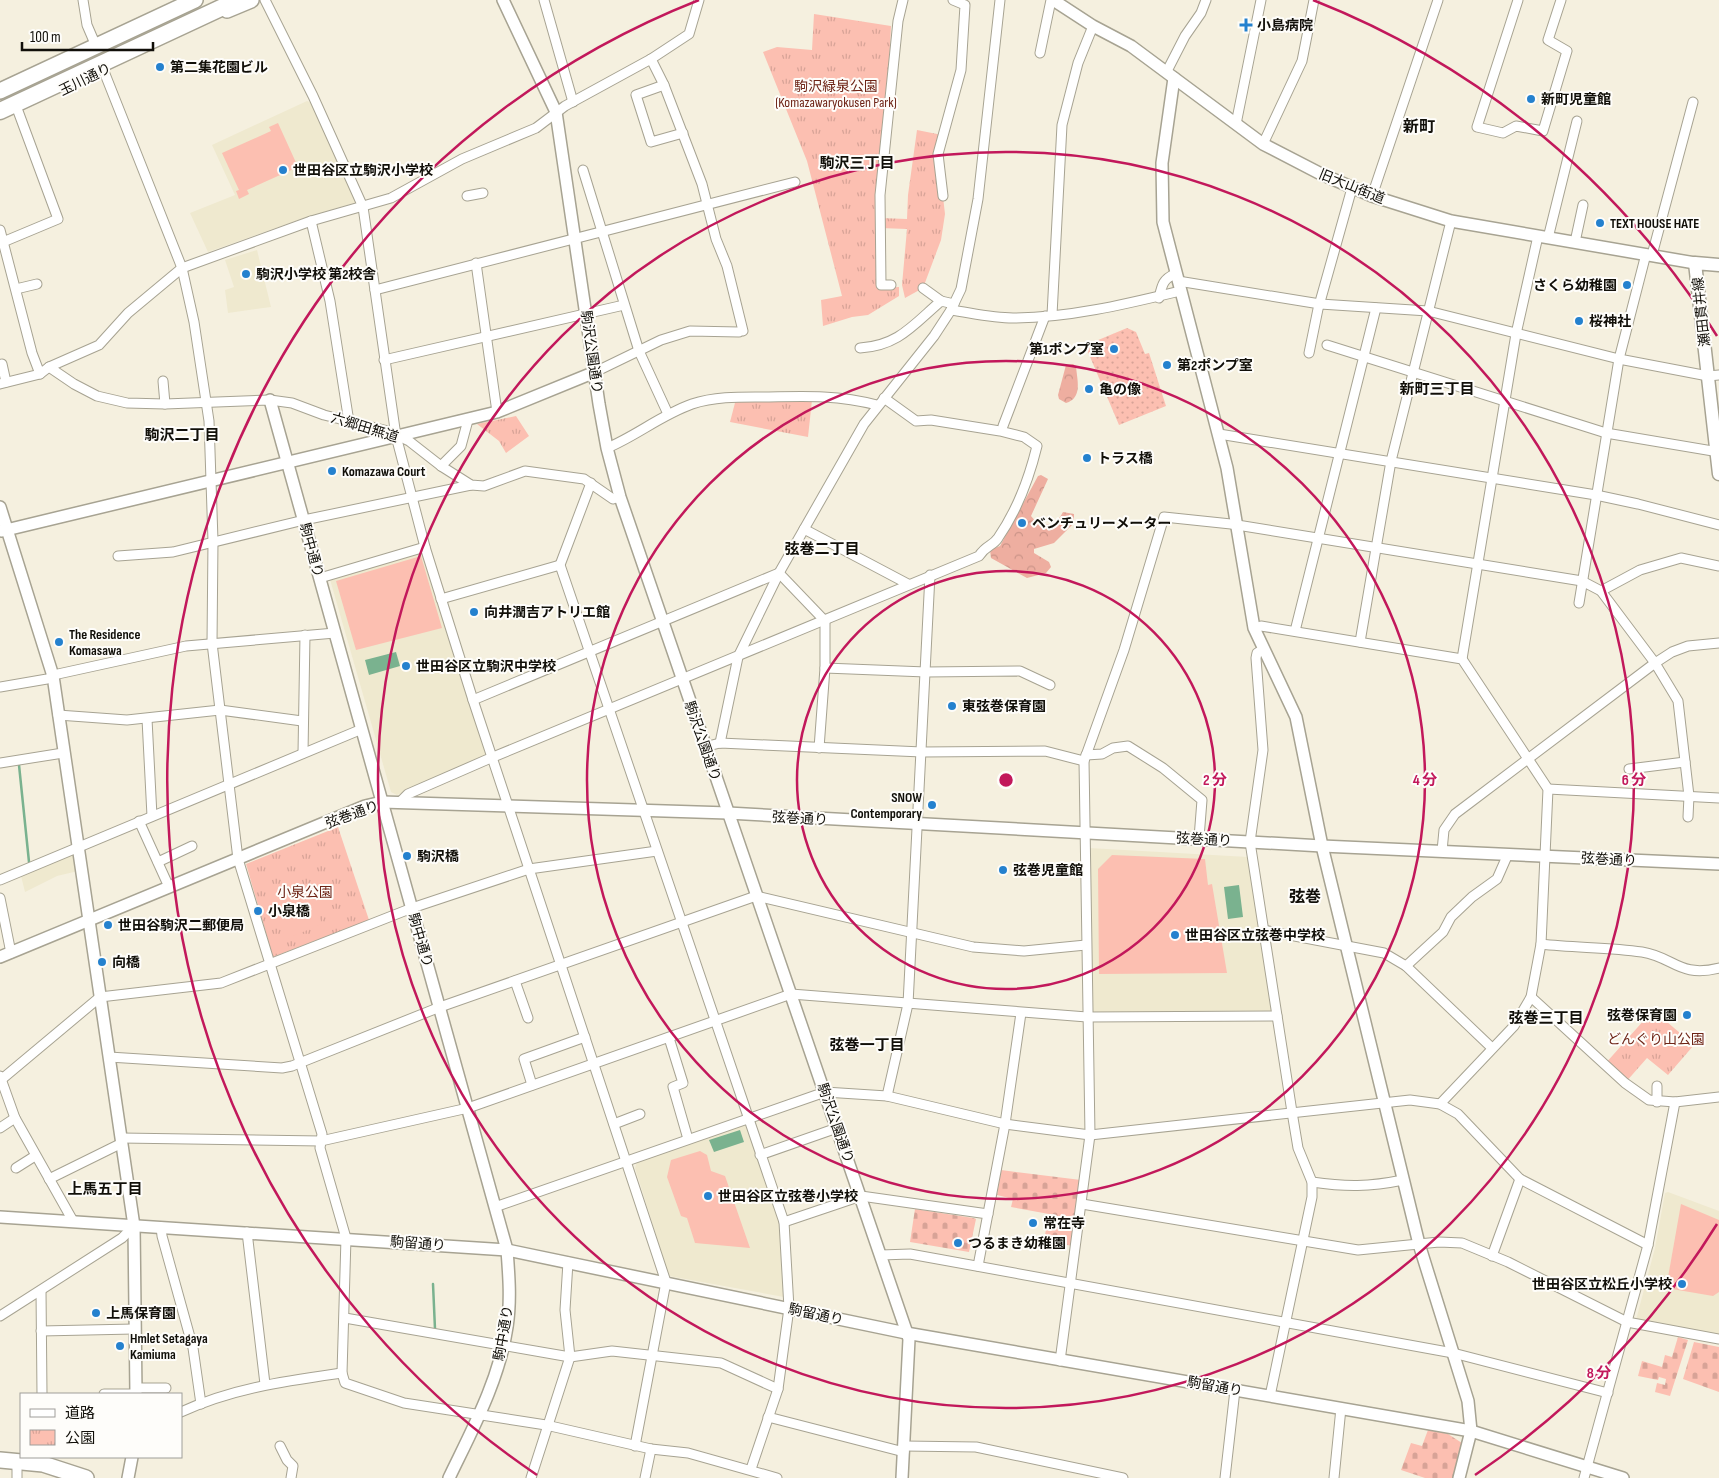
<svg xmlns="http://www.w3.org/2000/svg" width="1719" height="1478" viewBox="0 0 1719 1478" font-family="'Sofia Sans Condensed','Noto Sans JP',sans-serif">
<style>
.built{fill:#efe9cf}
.grass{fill:url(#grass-dots)}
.forest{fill:url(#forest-crowns)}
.cemetery{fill:url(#cemetery-stones)}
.park{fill:url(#park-tufts)}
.pitch{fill:#fcbfb1}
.water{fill:#7ab28f}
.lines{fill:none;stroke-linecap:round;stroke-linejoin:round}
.stream{stroke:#7ab28f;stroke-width:2.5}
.minor-casing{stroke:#a7a392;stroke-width:11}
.tertiary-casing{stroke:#a7a392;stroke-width:14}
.secondary-casing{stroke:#a7a392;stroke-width:15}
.primary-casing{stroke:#a7a392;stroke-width:18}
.trunk-casing{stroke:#a7a392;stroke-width:18}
.motorway-casing{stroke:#a7a392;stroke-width:19}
.minor{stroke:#fff;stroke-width:9}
.tertiary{stroke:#fff;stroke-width:11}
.secondary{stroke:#fff;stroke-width:12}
.primary{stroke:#fff;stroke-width:15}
.trunk{stroke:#fff;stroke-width:15}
.motorway{stroke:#fff;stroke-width:16}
.ring{fill:none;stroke:#c2185b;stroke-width:2.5}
.poi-dot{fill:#2481ce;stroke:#fefdfa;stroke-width:2}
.labels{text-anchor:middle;stroke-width:4;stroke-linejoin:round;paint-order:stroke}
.poi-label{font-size:14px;font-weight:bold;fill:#110f09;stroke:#fefdfa;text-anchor:start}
.street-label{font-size:14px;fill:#110f09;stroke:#fefdfa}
.park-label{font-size:14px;fill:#6e2416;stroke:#fefdfa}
.neighbourhood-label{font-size:15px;font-weight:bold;fill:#110f09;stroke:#fefdfa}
.quarter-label{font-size:16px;font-weight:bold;fill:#110f09;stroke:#fefdfa}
.centre{fill:#c2185b;stroke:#fefdfa;stroke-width:2.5}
.ring-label{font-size:15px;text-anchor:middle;font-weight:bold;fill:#c2185b;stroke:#fefdfa;stroke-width:4;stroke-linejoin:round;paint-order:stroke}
</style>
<defs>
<pattern id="grass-dots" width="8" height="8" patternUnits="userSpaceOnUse" patternTransform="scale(1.25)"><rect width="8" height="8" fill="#fcbfb1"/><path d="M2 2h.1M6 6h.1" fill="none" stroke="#d7a397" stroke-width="1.8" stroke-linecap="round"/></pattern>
<pattern id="forest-crowns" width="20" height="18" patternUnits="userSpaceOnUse" patternTransform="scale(1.25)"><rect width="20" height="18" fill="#eeaea0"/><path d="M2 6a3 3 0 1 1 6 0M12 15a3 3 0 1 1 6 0" fill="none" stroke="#cb9488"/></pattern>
<pattern id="cemetery-stones" width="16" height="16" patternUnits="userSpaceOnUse" patternTransform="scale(1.25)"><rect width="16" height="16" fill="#fcbfb1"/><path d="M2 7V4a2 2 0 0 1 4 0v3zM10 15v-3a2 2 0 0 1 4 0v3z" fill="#d7a397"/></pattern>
<pattern id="park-tufts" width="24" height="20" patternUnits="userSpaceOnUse" patternTransform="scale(1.25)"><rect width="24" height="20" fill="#fcbfb1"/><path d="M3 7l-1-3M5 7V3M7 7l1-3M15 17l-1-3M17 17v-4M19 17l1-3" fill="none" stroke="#d7a397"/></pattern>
</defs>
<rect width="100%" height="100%" fill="#f5f0df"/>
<!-- built -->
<g class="built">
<polygon points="307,101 312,103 357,202 301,219 208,252 190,213 235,195 212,145"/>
<polygon points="257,250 271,307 228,313 225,290 234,287 225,260"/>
<polygon points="421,550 486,756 397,795 391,792 329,576"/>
<polygon points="1089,848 1248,857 1272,1012 1091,1013"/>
<polygon points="71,854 76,857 78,871 57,876 25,892 21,876"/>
<polygon points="742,1125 748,1127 781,1225 784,1297 669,1276 635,1168 637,1162"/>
<polygon points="1668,1192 1719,1211 1719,1335 1636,1320 1655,1248 1665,1193"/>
</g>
<!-- grass -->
<polygon class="grass" points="1127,328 1136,332 1145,354 1149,353 1166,406 1119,425 1088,352 1091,343"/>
<!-- forest -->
<g class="forest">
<path d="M1073,364L1076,366C1077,380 1083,398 1066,403L1059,399L1058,395L1066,365Z"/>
<path d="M1041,475L1048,479L1031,516L1037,523C1050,526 1056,525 1063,512L1074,514V523L1054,543L1034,549V553L1049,562L1051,567L1046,573L1027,578L991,558L990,550L1000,546L1038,476Z"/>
</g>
<!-- cemetery -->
<g class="cemetery">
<polygon points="1001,1170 1081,1180 1072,1246 1044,1240 1049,1214 1011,1207 1013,1199 997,1195"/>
<polygon points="915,1209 973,1218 976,1219 969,1252 910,1242"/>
<polygon points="1678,1337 1688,1340 1670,1396 1655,1392 1657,1383 1665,1385 1666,1379 1659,1377 1658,1380 1638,1376 1642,1361 1662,1367 1665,1355 1672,1357"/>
<polygon points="1694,1342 1719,1347 1719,1392 1683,1379"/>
<polygon points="1428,1430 1448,1434 1462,1443 1454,1478 1425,1478 1401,1470 1411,1443 1422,1446"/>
</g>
<!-- park -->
<g class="park">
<polygon points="814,14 891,26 879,288 899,287 899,296 868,315 852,317 823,326 821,300 842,296 807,161 763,52 777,47 812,50"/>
<polygon points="917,130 942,135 938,154 945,214 941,240 923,288 905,298 902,285 907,229 880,228 880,218 907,219 908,195"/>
<polygon points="736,399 812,400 808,437 730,422"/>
<polygon points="516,416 529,436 506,453 499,441 477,424"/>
<polygon points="338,827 369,920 273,957 246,864"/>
<polygon points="1653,1010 1694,1045 1668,1075 1647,1058 1625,1083 1605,1064"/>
</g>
<!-- pitch -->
<g class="pitch">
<polygon points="278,123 298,167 247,190 249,194 239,199 236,191 239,190 222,153 271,131 269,127"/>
<polygon points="421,556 442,628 356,650 336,581"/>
<polygon points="1112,855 1205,859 1208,885 1212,884 1227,973 1099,974 1098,869"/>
<polygon points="314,903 322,924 286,939 277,917"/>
<polygon points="700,1151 707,1155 711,1171 725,1176 750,1248 695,1243 687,1218 681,1216 667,1177 671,1160"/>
<polygon points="1681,1204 1719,1220 1719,1292 1713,1296 1672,1289 1667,1283"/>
</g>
<!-- water -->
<g class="water">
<polygon points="396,652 400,666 369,675 365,660"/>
<polygon points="1239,885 1243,917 1228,919 1224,887"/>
<polygon points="740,1130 744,1142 714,1152 709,1140"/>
</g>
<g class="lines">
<!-- stream -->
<g class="stream">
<polyline points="19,765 29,862"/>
<polyline points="433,1284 435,1329"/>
</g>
<!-- minor casing -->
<g class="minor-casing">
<g id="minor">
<polyline points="83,0 87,25 96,46"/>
<polyline points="265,0 313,96 363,207 396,436 425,547 473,700 666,1282 635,1446"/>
<polyline points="544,0 573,102"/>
<polyline points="1518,0 1477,127 1503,133 1516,126 1543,131 1567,51 1548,40 1561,0"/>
<polyline points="1040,53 1051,0"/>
<polyline points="651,59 664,85 702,184 716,239 727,266 743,331"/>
<polyline points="103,69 182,268 194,322 209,421 213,541 212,643 238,859 322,1134 320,1148 346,1238 342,1373 345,1383 404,1403 546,1425 651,1449 688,1453 777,1478"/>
<polyline points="1167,71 1185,36 1201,13 1206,0"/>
<polyline points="664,85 636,95 651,142 683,133"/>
<polyline points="1236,124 1261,0"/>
<polyline points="1263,144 1302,61 1314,0"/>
<polyline points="583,170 639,351 668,414"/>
<polyline points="467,196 483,193"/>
<polyline points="943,196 938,154 961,70 965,5 953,0"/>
<polyline points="1372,196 1438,0"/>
<polyline points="311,221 330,301 349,422"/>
<polyline points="0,230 32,353 40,374"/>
<polyline points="1548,238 1577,121"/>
<polyline points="3,242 58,219 18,111"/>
<polyline points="1575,242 1583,205"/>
<polyline points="1652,255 1693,102"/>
<polyline points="476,263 497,412"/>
<polyline points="1178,281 1320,304 1428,311 1619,359 1708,376 1719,375"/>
<polyline points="891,285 881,285 880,195 898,21 903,0"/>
<polyline points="923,288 941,301"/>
<polyline points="16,289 37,284"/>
<polyline points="375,290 795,182"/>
<path d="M1159,298C1162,285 1163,279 1175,274"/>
<path d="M951,310C972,313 992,318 1013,318C1069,318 1126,304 1180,291"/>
<polyline points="1052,315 1062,125 1078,63 1093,26"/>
<polyline points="1327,345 1606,433 1719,452"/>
<path d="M860,348C898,346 913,325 941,301L954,304"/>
<polyline points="1309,353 1318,309 1352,188"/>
<polyline points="384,360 624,305"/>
<polyline points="2,364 6,382"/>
<polyline points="49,367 74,384 97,396 127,403 165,404 270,400 292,403 324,415 388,431 409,441 441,466 471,485 484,486 525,471 584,479 613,499 620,497"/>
<polyline points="595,372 661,340 690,331 739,332"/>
<polyline points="163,381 165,404"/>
<polyline points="0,384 40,374 49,367 99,345 128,313 182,268 311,221 391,198 462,159 536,128 565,106 651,59 689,34 699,0"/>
<polyline points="1003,426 1045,316"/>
<polyline points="1219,434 1596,495 1638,504 1719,525"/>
<path d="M607,448C636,436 661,415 692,404C716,396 742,397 767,397C807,396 839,395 877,405"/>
<polyline points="441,466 461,446 468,420"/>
<polyline points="591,483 560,565 784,1222 789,1308 778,1389 751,1469"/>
<polyline points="804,529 908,584"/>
<polyline points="118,556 173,552 304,520 471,485"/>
<polyline points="320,578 425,547"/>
<polyline points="1601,591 1640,570 1681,558 1719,566"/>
<polyline points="441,599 560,565"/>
<polyline points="1579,603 1619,359 1646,254"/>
<polyline points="1254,628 1261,626 1462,659 1548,789 1541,944 1531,997 1514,1026 1440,1104"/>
<polyline points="1295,631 1376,308"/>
<polyline points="1360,642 1391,461 1451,221"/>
<polyline points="1264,649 1257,653 1256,658 1263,750 1250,842 1292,1112 1298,1148 1312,1182 1312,1197 1270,1396"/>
<polyline points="1462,659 1516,334 1538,236"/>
<polyline points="825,668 926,672 1020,671 1050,685"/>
<polyline points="0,687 47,679 58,674 186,646 335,633"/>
<polyline points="473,700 779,573 825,621 825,668 819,748"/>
<polyline points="58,715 127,720 220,710 302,721"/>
<polyline points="147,719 152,816"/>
<polyline points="720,743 738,657 779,573 864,424 934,336 951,310 961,289 978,199 1000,0"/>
<polyline points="704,747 720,743 922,752 1045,751 1084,761"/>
<polyline points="303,753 305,635"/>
<polyline points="1086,755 1102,754 1113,748 1128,746 1163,768 1202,800 1199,838"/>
<polyline points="0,763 63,753"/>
<polyline points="1629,769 1685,762"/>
<polyline points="1548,789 1719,798"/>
<path d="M400,802L408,794L486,760L979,556C986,545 993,546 998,538C1018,509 1029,479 1037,446L1024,437L1000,431L931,420L916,421L884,398"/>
<polyline points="139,821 169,887"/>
<polyline points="1442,851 1444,830 1455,814 1655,663 1672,652 1688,646 1719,643"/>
<polyline points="158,862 192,846"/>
<polyline points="0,880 362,729"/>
<polyline points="0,898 11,953"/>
<polyline points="1263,930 1384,953 1406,966 1492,1048"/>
<path d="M1541,944C1574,948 1609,947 1642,952C1674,957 1679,978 1719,968"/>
<polyline points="1406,966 1443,932 1451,917 1472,897 1497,879 1508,854"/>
<polyline points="515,981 528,1018"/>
<polyline points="1531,997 1625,1083 1649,1100 1675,1102 1719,1097"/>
<polyline points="669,1038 683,1083 673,1087 688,1139"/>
<polyline points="109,1057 282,1068 292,1066 440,1007 756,896 973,947 1024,951 1086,945"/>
<polyline points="0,1076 15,1118 73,1221"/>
<polyline points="2,1079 100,997 221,983 412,908 529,869 657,851"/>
<polyline points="532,1085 524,1059 585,1037"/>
<polyline points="887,1096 908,1004 930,575"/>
<polyline points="1657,1102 1657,1086"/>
<polyline points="614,1124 640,1114"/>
<polyline points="0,1128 15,1118"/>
<polyline points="121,1138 321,1141 468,1108 791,994 1087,1017 1277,1016"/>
<polyline points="760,1155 837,1128"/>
<polyline points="16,1168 35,1156"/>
<polyline points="49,1179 122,1143"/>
<path d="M1312,1182C1346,1187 1369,1187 1403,1180"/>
<polyline points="1082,1204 1358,1250 1439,1242 1462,1243 1508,1262 1627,1322 1719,1339"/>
<polyline points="495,1207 825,1092 887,1096 1005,1124 1090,1135 1410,1100 1440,1104 1458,1114 1520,1179 1648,1245"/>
<polyline points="784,1222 861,1196 988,1214"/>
<polyline points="161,1227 162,1236 193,1348 201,1404"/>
<polyline points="247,1232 265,1384"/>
<polyline points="881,1255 910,1254 1453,1353 1608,1393"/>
<polyline points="1492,1256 1520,1179"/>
<polyline points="978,1266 1005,1124 1021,1013"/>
<polyline points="41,1291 42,1394"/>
<polyline points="0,1316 122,1238 134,1226"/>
<polyline points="345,1318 570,1357 612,1351 721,1363 778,1389"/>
<polyline points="41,1331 134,1329"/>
<polyline points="1060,1361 1090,1135 1084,761 1124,650 1164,517 1231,524 1582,581 1601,591 1655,663 1678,701 1689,796 1688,817"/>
<polyline points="136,1388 166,1388"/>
<polyline points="104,1394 136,1394"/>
<path d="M181,1412C233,1388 286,1381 342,1373"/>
<polyline points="768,1417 904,1452"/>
<polyline points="280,1446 287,1460 293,1466 291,1478"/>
<polyline points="904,1446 976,1447 1123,1478"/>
<polyline points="17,1478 17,1461"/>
<polyline points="531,1478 570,1357 565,1310 568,1262"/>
<polyline points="645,1478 651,1449"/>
<polyline points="1225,1478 1235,1390"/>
<polyline points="1334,1478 1341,1408"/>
<polyline points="1584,1478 1648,1245 1675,1102"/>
</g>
</g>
<!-- tertiary casing -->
<g class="tertiary-casing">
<g id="tertiary">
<polyline points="503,0 556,112 599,404 607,448 620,497 909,1339 902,1478"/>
<polyline points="1053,0 1093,26 1131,46 1263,144 1321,174 1372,196 1451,221 1695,263"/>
<polyline points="1174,78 1162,163 1163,222 1227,468 1254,628 1296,717 1322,846 1419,1244 1468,1401 1471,1431 1459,1478"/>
<path d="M270,400L507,1250C509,1276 511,1301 507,1327C499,1381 472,1430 449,1478"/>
<polyline points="0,507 53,676 134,1226 136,1394"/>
<polyline points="2,531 497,412 595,372"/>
<polyline points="0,957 365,806 382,802 728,813 1322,846 1719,864"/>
<polyline points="0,1217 507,1250 906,1333 1471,1431 1623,1478"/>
<polyline points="128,1478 132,1457"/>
</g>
</g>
<!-- secondary casing -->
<g class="secondary-casing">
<polyline id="secondary" points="1719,265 1695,263 1719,474"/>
</g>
<!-- primary casing -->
<g class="primary-casing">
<polyline id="primary" points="0,1460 43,1464 86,1478"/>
</g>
<!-- trunk casing -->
<g class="trunk-casing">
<g id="trunk">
<polyline points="227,10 251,0"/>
<polyline points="0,91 195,0"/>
</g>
</g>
<!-- motorway casing -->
<g class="motorway-casing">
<polyline id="motorway" points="0,111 238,0"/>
</g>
<!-- minor -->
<use href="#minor" class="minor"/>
<!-- tertiary -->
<use href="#tertiary" class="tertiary"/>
<!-- secondary -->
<use href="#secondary" class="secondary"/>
<!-- primary -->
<use href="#primary" class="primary"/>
<!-- trunk -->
<use href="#trunk" class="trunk"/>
<!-- motorway -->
<use href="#motorway" class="motorway"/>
</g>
<!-- distance rings -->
<g class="ring">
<circle cx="1006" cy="780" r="209"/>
<circle cx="1006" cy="780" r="419"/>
<circle cx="1006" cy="780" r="628"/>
<path d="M1717 1224A838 838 0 0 1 1475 1475M537 1475A838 838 0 0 1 699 0M1313 0A838 838 0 0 1 1717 336"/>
</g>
<!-- markers -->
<g class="poi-dot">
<path d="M1243.5 17.5h5v5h5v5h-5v5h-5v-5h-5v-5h5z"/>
<circle cx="160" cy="67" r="5"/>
<circle cx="1531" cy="99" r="5"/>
<circle cx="283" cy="170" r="5"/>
<circle cx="1600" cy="223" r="5"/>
<circle cx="246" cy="274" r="5"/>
<circle cx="1627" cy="285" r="5"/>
<circle cx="1579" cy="321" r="5"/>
<circle cx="1114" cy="349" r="5"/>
<circle cx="1167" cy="365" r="5"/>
<circle cx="1089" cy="389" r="5"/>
<circle cx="1087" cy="458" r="5"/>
<circle cx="332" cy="471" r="5"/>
<circle cx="1022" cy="523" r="5"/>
<circle cx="474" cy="612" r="5"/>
<circle cx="59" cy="642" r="5"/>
<circle cx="406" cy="666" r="5"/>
<circle cx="952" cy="706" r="5"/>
<circle cx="932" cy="805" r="5"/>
<circle cx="407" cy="856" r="5"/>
<circle cx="1003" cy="870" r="5"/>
<circle cx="258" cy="911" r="5"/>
<circle cx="108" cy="925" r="5"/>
<circle cx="1175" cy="935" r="5"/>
<circle cx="102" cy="962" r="5"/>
<circle cx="1687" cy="1015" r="5"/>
<circle cx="708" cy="1196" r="5"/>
<circle cx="1033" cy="1223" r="5"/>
<circle cx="958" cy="1243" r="5"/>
<circle cx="1682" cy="1284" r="5"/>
<circle cx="96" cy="1313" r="5"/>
<circle cx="120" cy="1346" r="5"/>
</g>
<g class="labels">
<!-- poi labels -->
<g class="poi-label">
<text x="1257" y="30">小島病院</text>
<text x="170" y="72">第二集花園ビル</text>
<text x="1541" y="104">新町児童館</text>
<text x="293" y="175">世田谷区立駒沢小学校</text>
<text x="1610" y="228">TEXT HOUSE HATE</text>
<text x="256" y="279">駒沢小学校 第2校舎</text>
<text x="1617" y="290" text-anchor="end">さくら幼稚園</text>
<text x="1589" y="326">桜神社</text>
<text x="1104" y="354" text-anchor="end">第1ポンプ室</text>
<text x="1177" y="370">第2ポンプ室</text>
<text x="1099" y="394">亀の像</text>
<text x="1097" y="463">トラス橋</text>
<text x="342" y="476">Komazawa Court</text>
<text x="1032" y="528">ベンチュリーメーター</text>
<text x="484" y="617">向井潤吉アトリエ館</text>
<text x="69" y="639">The Residence<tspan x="69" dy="16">Komasawa</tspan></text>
<text x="416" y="671">世田谷区立駒沢中学校</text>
<text x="962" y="711">東弦巻保育園</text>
<text x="922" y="802" text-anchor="end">SNOW<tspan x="922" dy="16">Contemporary</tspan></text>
<text x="417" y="861">駒沢橋</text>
<text x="1013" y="875">弦巻児童館</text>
<text x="268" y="916">小泉橋</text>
<text x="118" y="930">世田谷駒沢二郵便局</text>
<text x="1185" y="940">世田谷区立弦巻中学校</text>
<text x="112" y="967">向橋</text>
<text x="1677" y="1020" text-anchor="end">弦巻保育園</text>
<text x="718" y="1201">世田谷区立弦巻小学校</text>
<text x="1043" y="1228">常在寺</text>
<text x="968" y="1248">つるまき幼稚園</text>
<text x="1672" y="1289" text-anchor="end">世田谷区立松丘小学校</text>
<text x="106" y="1318">上馬保育園</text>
<text x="130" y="1343">Hmlet Setagaya<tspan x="130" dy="16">Kamiuma</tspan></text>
</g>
<!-- street labels -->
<g class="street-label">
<text transform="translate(85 79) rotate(-26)" y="5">玉川通り</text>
<text transform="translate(1352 186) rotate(22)" y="5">旧大山街道</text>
<text transform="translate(1701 312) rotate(-96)" y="5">瀬田貫井線</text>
<text transform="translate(592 352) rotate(82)" y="5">駒沢公園通り</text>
<text transform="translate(365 427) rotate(17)" y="5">六郷田無道</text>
<text transform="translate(312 550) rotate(75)" y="5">駒中通り</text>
<text transform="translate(703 741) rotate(71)" y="5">駒沢公園通り</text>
<text transform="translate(352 814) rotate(-20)" y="5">弦巻通り</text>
<text transform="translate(800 818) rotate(3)" y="5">弦巻通り</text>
<text transform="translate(1204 839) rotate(3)" y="5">弦巻通り</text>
<text transform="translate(1609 859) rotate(3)" y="5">弦巻通り</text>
<text transform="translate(421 940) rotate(74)" y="5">駒中通り</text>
<text transform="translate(836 1123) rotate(71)" y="5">駒沢公園通り</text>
<text transform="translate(418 1243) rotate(4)" y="5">駒留通り</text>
<text transform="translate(816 1314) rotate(12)" y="5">駒留通り</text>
<text transform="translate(503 1333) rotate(-80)" y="5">駒中通り</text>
<text transform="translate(1215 1386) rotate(10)" y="5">駒留通り</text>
</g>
<!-- park labels -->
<g class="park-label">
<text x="836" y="91">駒沢緑泉公園<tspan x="836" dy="16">(Komazawaryokusen Park)</tspan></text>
<text x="305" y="897">小泉公園</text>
<text x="1656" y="1044">どんぐり山公園</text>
</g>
<!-- neighbourhood labels -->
<g class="neighbourhood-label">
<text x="857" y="168">駒沢三丁目</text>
<text x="1437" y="394">新町三丁目</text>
<text x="182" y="440">駒沢二丁目</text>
<text x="822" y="554">弦巻二丁目</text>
<text x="1546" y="1023">弦巻三丁目</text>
<text x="867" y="1050">弦巻一丁目</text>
<text x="105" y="1194">上馬五丁目</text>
</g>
<!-- quarter labels -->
<g class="quarter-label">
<text x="1419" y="132">新町</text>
<text x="1305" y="902">弦巻</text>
</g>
</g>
<circle cx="1006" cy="780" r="8" class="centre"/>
<g class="ring-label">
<text x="1215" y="785">2 分</text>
<text x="1425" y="785">4 分</text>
<text x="1634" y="785">6 分</text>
<text x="1599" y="1378">8 分</text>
</g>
<!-- legend -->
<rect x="20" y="1393" width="162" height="65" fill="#fefdfa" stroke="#9f9e9a"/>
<rect x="30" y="1409" width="25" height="8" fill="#ffffff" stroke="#9f9e9a"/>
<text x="65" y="1418" font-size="15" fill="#110f09">道路</text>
<rect x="30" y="1430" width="25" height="15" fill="url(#park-tufts)" stroke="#9f9e9a"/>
<text x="65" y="1443" font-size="15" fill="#110f09">公園</text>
<!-- scale -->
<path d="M22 42v8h131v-8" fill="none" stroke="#110f09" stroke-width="2.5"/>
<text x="30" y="42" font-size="15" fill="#110f09" stroke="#fefdfa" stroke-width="4" paint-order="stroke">100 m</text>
</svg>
